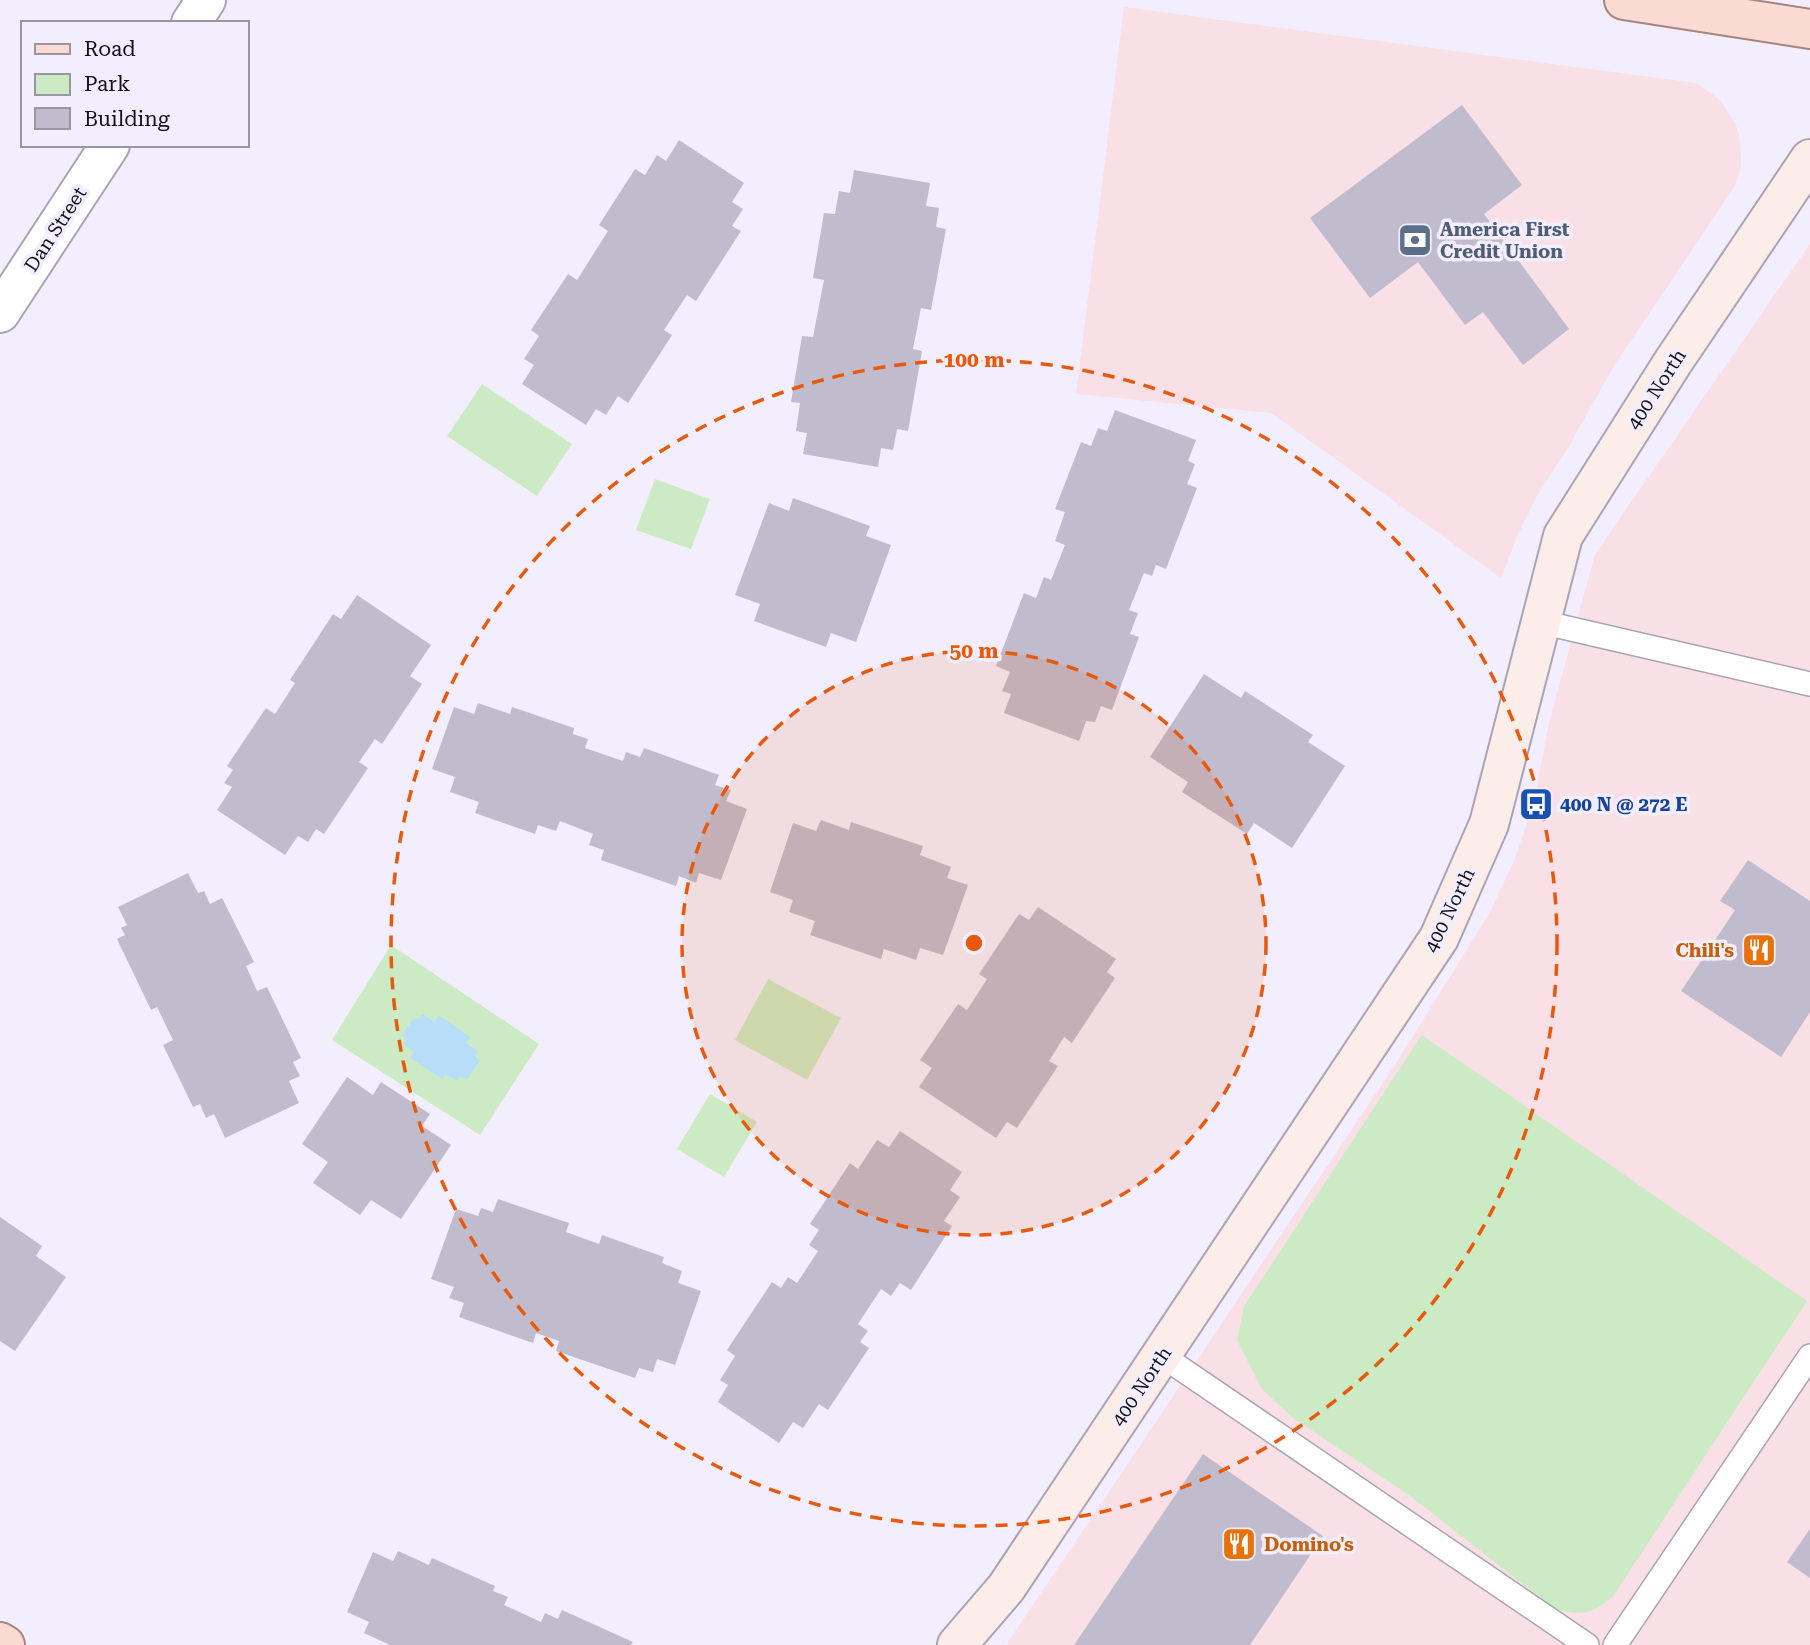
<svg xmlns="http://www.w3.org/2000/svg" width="1810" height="1645" viewBox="0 0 1810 1645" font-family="'Roboto Serif',serif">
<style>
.commercial{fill:#f9dfe6}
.green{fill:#cceac4}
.water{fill:#b8ddf9}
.building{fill:#c1bbce}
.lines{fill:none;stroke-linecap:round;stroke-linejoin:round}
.lane-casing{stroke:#aaa3b7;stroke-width:26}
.street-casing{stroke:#aaa3b7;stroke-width:42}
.secondary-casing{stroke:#aaa3b7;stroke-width:42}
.primary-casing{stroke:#a7847d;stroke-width:42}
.lane{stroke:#fff;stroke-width:23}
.street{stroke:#fff;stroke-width:38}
.secondary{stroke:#fcede8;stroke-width:38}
.primary{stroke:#fadad2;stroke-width:38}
.ring{fill:none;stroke:#e8590c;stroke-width:3.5;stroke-dasharray:12 9}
.labels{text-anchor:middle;stroke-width:7;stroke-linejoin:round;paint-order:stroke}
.street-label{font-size:19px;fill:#131118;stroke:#f3eefe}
.service-label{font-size:19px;font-weight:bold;fill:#4e5e75;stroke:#f3eefe;text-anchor:start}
.transit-label{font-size:19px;font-weight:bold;fill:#164399;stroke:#f3eefe;text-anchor:start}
.food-label{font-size:19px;font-weight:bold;fill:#c56008;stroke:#f3eefe;text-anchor:end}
.centre{fill:#e8590c;stroke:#f3eefe;stroke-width:3.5}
.ring-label{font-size:21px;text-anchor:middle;font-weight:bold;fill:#e8590c;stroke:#f3eefe;stroke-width:7;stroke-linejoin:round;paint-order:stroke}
</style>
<rect width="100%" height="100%" fill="#f3eefe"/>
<!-- commercial -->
<g class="commercial">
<polygon points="1124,7 1696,83 1720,100 1736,125 1740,140 1741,157 1740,172 1735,186 1615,364 1568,448 1537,496 1516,539 1501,578 1271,413 1076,394"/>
<polygon points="1810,244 1810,1645 1006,1645 1393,1068 1489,914 1514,861 1533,806 1549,723 1595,554"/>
</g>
<!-- green -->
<g class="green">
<polygon points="482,384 572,444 537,496 447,436"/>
<polygon points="655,479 710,499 691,549 636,530"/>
<polygon points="391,945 539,1044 480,1135 332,1040"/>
<polygon points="768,979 841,1018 807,1080 735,1040"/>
<path d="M1422,1035L1807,1301L1613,1596C1592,1615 1584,1615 1556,1610L1409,1495L1293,1418L1261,1388L1237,1340L1244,1306Z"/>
<polygon points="710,1094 757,1122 724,1177 677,1149"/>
</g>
<!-- water -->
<polygon class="water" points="423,1014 434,1022 439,1015 470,1037 466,1043 478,1051 474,1056 480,1060 467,1080 460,1076 457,1081 446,1074 442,1079 410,1058 414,1052 403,1044 407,1039 402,1035 414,1018 418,1020"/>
<!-- building -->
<g class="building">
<polygon points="1462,105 1522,185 1484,214 1569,329 1523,365 1483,312 1465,325 1418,262 1370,298 1310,218"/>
<polygon points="679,140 744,183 732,202 743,209 732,226 741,231 696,301 687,295 664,330 672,335 628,403 618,396 606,415 596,409 586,425 522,384 534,365 524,359 539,336 531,330 568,274 577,280 608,231 599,225 635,169 645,175 657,155 666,161"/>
<polygon points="854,170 930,183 926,206 939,208 936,227 946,229 931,310 921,308 913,349 922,351 908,431 897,429 893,450 881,448 878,467 803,454 807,433 796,431 800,403 791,402 802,336 813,337 824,280 813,278 824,213 835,214 839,191 850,193"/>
<polygon points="1115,410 1196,440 1188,461 1195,464 1187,484 1197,488 1166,569 1156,565 1152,576 1144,573 1129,610 1138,613 1130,634 1139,637 1112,710 1101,706 1095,722 1086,721 1079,741 1004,713 1011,694 1002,691 1010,672 996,666 1024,593 1036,598 1044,577 1051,580 1065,545 1055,541 1065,512 1055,509 1081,442 1091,446 1098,428 1107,431"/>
<polygon points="793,498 870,526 866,536 891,545 856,642 831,633 826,647 754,621 760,604 735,595 769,503 789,511"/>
<polygon points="357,595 431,645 410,676 422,684 382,744 375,739 359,762 368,768 324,834 316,829 308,842 298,836 285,855 217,810 232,787 224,783 233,770 227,766 266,708 275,714 295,683 290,680 333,614 341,619"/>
<polygon points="1204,674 1241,698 1245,691 1313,735 1308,742 1345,766 1292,848 1254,823 1247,834 1182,792 1188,782 1150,757"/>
<polygon points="478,703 510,714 512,707 574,728 573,734 588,739 585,748 623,761 626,752 640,757 644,748 719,775 715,785 731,790 726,801 747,809 721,880 699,873 696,883 679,876 676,886 601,860 604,850 589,845 593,834 560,821 556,831 538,825 535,834 475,813 479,802 450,792 455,777 432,769 454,707 474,714"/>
<polygon points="821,820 849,830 851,822 923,846 920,855 951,867 947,878 968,885 943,955 920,948 916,960 884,949 881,959 810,935 815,921 789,912 793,900 770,892 793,823 816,831"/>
<polygon points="1748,860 1810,901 1810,1012 1781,1057 1681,991 1735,910 1720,901"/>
<polygon points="188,873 198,893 204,891 210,904 222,898 254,962 246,966 257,991 267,987 301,1058 293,1062 300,1076 289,1081 299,1103 225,1138 214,1114 206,1118 200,1104 193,1107 163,1045 173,1040 157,1007 151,1010 117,939 125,935 121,928 127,925 118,907"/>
<polygon points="1038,907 1116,959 1107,972 1115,978 1072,1043 1064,1037 1049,1061 1058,1066 1017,1128 1007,1122 996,1138 919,1087 932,1068 920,1060 958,1004 967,1010 987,979 979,974 1019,914 1029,920"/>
<polygon points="347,1077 373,1095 381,1082 430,1114 422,1126 451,1145 401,1219 371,1200 360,1215 313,1183 328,1162 302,1144"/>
<polygon points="900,1131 962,1172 950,1190 960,1197 944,1221 952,1226 911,1290 900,1283 891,1296 881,1289 858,1324 868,1331 860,1342 869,1348 828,1410 819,1404 803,1428 793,1422 779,1443 718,1402 728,1385 720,1380 735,1356 727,1350 772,1282 781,1288 788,1277 797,1283 818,1251 809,1245 819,1230 810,1224 850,1163 858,1169 877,1140 889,1147"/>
<polygon points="498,1199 569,1223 566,1232 599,1244 602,1235 664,1257 662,1263 682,1271 678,1283 701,1291 675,1365 657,1359 653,1372 639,1368 635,1378 556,1351 559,1341 536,1333 533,1343 459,1317 464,1303 449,1298 454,1287 431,1279 456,1209 478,1216 481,1208 493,1212"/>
<polygon points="0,1217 42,1246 36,1256 66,1277 15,1351 0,1341"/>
<polygon points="1203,1454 1323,1536 1250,1645 1074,1645"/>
<polygon points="1810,1529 1810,1578 1787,1562"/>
<polygon points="398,1551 429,1565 432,1558 495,1586 493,1591 508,1597 504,1605 541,1622 545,1613 558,1619 562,1610 633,1642 631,1645 390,1645 364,1633 369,1622 347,1612 373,1552 393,1561"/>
</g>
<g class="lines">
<!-- lane casing -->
<g class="lane-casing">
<g id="lane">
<polyline points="1541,622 1810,684"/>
<polyline points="1161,1355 1587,1645"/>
<polyline points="1615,1645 1810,1356"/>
</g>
</g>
<!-- street casing -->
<g class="street-casing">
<g id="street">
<polyline points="191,23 206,0"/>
<polyline points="0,313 110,145"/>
</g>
</g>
<!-- secondary casing -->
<g class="secondary-casing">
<polyline id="secondary" points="957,1645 1006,1588 1439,938 1489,824 1563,536 1673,362 1810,159"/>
</g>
<!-- primary casing -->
<g class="primary-casing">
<g id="primary">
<polyline points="1624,0 1810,29"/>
<polyline points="0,1642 5,1645"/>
</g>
</g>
<!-- lane -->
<use href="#lane" class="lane"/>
<!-- street -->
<use href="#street" class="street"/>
<!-- secondary -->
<use href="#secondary" class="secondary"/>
<!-- primary -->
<use href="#primary" class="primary"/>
</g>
<!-- distance rings -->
<circle cx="974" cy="943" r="292" fill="#e8590c" fill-opacity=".12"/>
<g class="ring">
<circle cx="974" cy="943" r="292"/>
<circle cx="974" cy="943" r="583"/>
</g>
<!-- icons -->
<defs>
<g id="bank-square" transform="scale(1.75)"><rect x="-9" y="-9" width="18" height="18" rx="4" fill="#5c6f8a" stroke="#f3eefe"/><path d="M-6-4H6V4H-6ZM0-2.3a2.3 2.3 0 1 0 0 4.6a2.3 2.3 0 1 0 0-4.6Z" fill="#fff"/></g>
<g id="bus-square" transform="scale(1.75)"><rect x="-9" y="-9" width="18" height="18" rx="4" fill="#1a4fb4" stroke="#f3eefe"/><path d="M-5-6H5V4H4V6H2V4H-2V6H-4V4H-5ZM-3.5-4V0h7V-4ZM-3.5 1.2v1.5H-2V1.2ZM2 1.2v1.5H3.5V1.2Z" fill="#fff"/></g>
<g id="restaurant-square" transform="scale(1.75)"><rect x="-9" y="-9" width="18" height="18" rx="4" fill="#e8710a" stroke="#f3eefe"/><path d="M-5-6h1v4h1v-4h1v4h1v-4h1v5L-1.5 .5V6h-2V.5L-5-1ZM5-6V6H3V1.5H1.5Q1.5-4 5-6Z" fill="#fff"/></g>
</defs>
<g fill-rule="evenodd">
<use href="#bank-square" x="1415" y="240"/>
<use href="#bus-square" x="1536" y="804"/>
<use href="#restaurant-square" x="1759" y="950"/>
<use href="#restaurant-square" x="1239" y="1544"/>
</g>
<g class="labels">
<!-- street labels -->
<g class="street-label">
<text transform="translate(55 229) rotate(-57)" y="7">Dan Street</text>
<text transform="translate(1656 389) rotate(-57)" y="7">400 North</text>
<text transform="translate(1449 910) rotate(-64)" y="7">400 North</text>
<text transform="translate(1141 1386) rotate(-56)" y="7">400 North</text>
</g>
<!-- service labels -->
<g class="service-label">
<text x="1440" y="236">America First<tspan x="1440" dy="22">Credit Union</tspan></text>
</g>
<!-- transit labels -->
<g class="transit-label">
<text x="1560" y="811">400 N @ 272 E</text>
</g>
<!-- food labels -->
<g class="food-label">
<text x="1734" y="957">Chili's</text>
<text x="1264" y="1551" text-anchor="start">Domino's</text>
</g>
</g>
<circle cx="974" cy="943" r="10" class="centre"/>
<g class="ring-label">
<text x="974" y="367">100 m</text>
<text x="974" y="658">50 m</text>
</g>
<!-- legend -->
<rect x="21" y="21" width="228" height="126" fill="#f3eefe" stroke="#9996a2" stroke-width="2"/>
<rect x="35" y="44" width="35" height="10" fill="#fadad2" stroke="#9996a2" stroke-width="2"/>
<text x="84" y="56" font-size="21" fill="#131118">Road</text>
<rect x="35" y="74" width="35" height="21" fill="#cceac4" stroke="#9996a2" stroke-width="2"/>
<text x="84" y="91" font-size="21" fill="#131118">Park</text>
<rect x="35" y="108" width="35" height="21" fill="#c1bbce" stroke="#9996a2" stroke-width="2"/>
<text x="84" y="126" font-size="21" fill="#131118">Building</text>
</svg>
